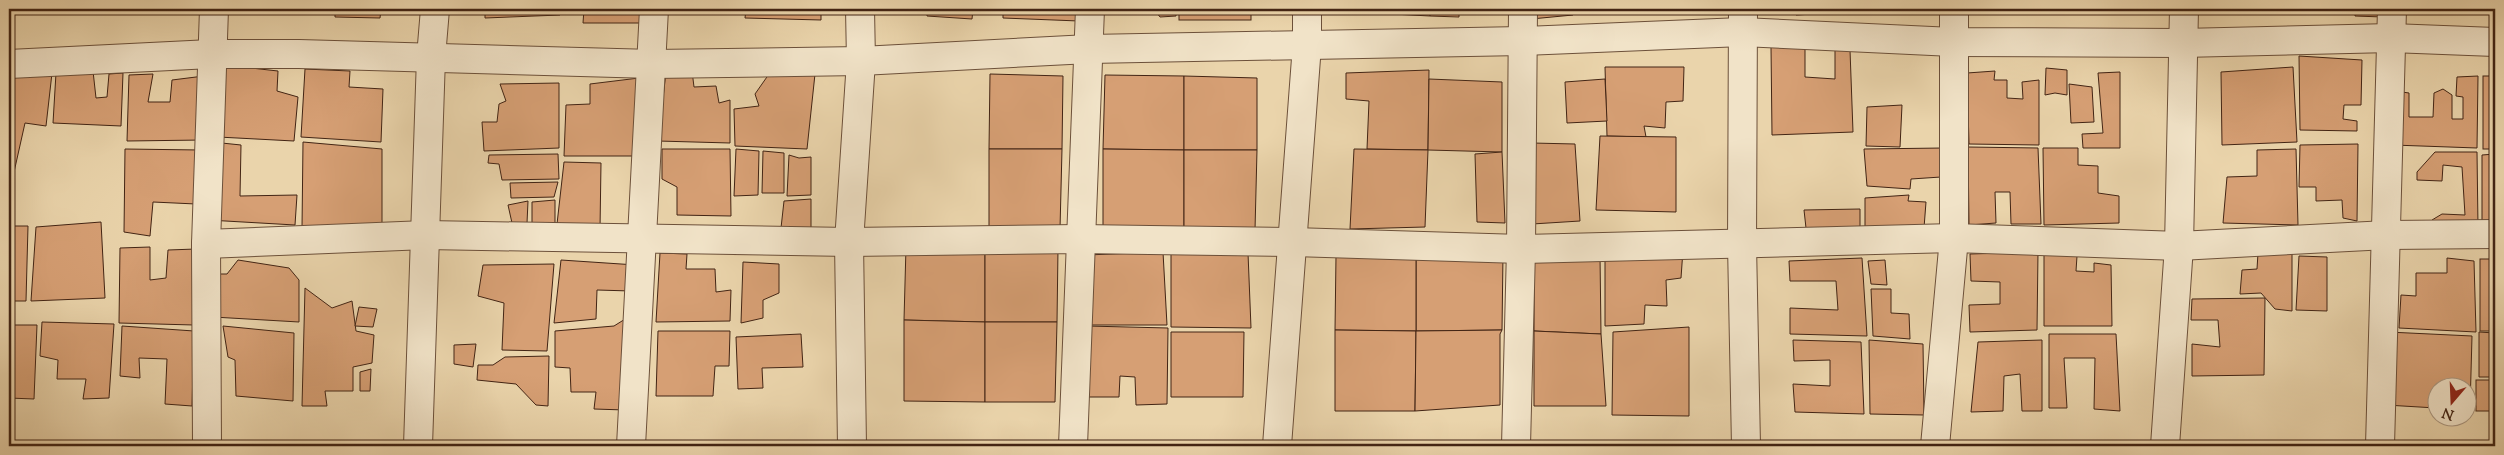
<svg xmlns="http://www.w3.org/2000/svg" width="2504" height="455" viewBox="0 0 2504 455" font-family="'Sorts Mill Goudy',serif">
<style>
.building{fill:#d69f74;stroke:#422414}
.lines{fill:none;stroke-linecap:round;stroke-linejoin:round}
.minor-casing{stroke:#6c503a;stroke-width:30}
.minor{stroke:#f1e3c8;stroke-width:28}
</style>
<rect width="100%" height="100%" fill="#ead4ab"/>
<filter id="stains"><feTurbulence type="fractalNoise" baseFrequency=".004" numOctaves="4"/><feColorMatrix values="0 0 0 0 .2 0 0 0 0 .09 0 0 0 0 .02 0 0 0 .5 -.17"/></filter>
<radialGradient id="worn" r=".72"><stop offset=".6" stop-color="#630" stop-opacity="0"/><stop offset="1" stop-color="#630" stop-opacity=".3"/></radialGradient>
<!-- building -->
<g class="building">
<polygon points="235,9 275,9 235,10"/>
<polygon points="312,9 330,9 330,12 312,14"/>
<polygon points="335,9 381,9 380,18 335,17"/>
<polygon points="485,9 561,9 560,15 485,18"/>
<polygon points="584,9 641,9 641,23 583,23"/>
<polygon points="664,9 690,9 690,11 664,12"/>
<polygon points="746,9 821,9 821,20 745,18"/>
<polygon points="927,9 973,9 972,19 927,16"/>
<polygon points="1003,9 1079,9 1079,21 1003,18"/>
<polygon points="1154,9 1176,9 1176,16 1160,17"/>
<rect x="1179" y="9" width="72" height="11"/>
<polygon points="1355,9 1431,9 1430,16 1355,12"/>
<polygon points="1431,9 1459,9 1459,17 1430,16"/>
<polygon points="1476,9 1512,9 1512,11 1476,14"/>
<polygon points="1532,9 1573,9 1573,15 1531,19"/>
<polygon points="1797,9 1866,9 1866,11 1796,15"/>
<polygon points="1919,9 1936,9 1919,11"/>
<polygon points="1969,9 2043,9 2043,10"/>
<polygon points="2355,9 2383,9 2383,17 2355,16"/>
<polygon points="2460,9 2479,9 2479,13 2460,12"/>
<polygon points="1771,47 1805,48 1805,77 1835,79 1835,50 1850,50 1853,132 1772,135"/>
<polygon points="2299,56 2362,60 2361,105 2344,105 2343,119 2357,121 2357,131 2300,130"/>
<polygon points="224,65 278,71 277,91 298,97 294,141 218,137"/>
<polygon points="1605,67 1684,67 1683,101 1666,102 1665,128 1644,126 1646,137 1607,136"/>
<polygon points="2293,67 2297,142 2222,145 2221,72"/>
<polygon points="2046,68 2067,70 2067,95 2055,93 2045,95"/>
<polygon points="305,69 350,71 349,87 383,89 381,142 301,137"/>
<polygon points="1429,70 1428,150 1367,149 1369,101 1346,99 1346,73"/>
<polygon points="93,71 96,98 107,97 109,74 123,73 121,126 53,123 56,73"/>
<polygon points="692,71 694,87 716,86 719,103 730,100 730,143 658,141 666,72"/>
<polygon points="1995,71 1994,80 2007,80 2007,98 2023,99 2022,82 2039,80 2039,145 1969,144 1967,73"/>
<polygon points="9,72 52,73 46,126 25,123 10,190"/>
<polygon points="2120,72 2120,148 2083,148 2082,134 2103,133 2098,73"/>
<polygon points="153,74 148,102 170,102 172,80 204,76 203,140 127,141 129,75"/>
<polygon points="769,74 815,74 807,149 735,146 734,109 759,106 755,94"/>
<polygon points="990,74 1063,76 1062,149 989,149"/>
<polygon points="1105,75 1184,76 1184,150 1103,149"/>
<polygon points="1184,76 1257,78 1257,150 1184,150"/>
<polygon points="2478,76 2477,148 2393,145 2395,91 2409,93 2409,117 2433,117 2434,93 2443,89 2452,95 2452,119 2463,119 2463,97 2456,96 2457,77"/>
<rect x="2483" y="76" width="12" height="73"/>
<polygon points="639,78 635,156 564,156 566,105 590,104 590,84"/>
<polygon points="1429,79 1502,82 1502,152 1428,150"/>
<polygon points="1605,79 1607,121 1567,123 1565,82"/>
<polygon points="559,83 559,148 484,151 482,122 497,122 499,104 506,101 500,84"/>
<polygon points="2069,84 2092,87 2094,122 2071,123"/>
<polygon points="1902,105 1900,147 1866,146 1867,107"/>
<polygon points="1600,136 1676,137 1676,212 1596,210"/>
<polygon points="212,142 241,145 240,196 297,195 295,225 208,220"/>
<polygon points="303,142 382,149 382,234 302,228"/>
<polygon points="1532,143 1575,144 1580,221 1532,224"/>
<polygon points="2358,144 2357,221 2343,218 2342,200 2316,201 2316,187 2299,187 2300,145"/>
<polygon points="1968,147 2038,148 2041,224 2011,224 2010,192 1995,192 1996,223 1969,225"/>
<polygon points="1943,148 1941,177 1911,179 1910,189 1867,186 1864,149"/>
<polygon points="2043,148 2078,148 2078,165 2098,166 2098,193 2119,196 2119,223 2044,225"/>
<polygon points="125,149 200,150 196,204 153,202 150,236 124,232"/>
<polygon points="662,149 730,149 731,216 677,215 677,187 662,179"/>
<polygon points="736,149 759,151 758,195 734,196"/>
<polygon points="989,149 1062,149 1060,229 989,229"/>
<polygon points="1103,149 1184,150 1184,230 1103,229"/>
<polygon points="1354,149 1428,150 1425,227 1350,229"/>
<polygon points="2296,149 2298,225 2223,223 2227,177 2257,176 2257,150"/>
<polygon points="1184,150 1257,150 1255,230 1184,230"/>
<polygon points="763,151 784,153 784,193 762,193"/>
<polygon points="1502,152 1505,223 1477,222 1475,154"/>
<polygon points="2435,152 2477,152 2478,227 2438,229 2432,220 2442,214 2465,215 2462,167 2443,165 2442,181 2417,180 2417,172"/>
<polygon points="558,154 559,179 502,180 499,164 488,163 489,155"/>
<polygon points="2495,154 2495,226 2482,227 2482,155"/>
<polygon points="789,155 799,158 811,157 811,195 787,196"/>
<polygon points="564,162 601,163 600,229 557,224"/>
<polygon points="558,182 554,197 511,198 510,183"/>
<polygon points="1909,195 1908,201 1926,202 1924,228 1865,228 1865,198"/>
<polygon points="811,199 811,229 781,228 784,201"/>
<polygon points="555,200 555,229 532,230 532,202"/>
<polygon points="528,201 527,223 512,223 508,205"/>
<polygon points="1860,209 1860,229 1806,228 1804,210"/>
<polygon points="101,222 105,298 31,301 36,227"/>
<polygon points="9,226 28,226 26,301 9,301"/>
<polygon points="150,247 150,280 166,278 168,250 196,249 194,325 119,323 120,248"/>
<polygon points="906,247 985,247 985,322 904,320"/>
<polygon points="985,247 1058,249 1057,322 985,322"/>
<polygon points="2055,249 2077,256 2076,271 2094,272 2094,263 2111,265 2112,326 2044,326 2044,255"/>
<polygon points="1683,250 1681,278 1666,280 1667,306 1645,305 1644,324 1605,326 1605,251"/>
<polygon points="1163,252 1167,325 1087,325 1086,255"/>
<polygon points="2038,252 2037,330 1970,332 1969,305 2000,304 2000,282 1971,281 1970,254"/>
<polygon points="660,253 687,254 686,269 715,269 716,292 731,290 730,321 656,322"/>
<polygon points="1171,253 1248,253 1251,328 1171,327"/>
<polygon points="2258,253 2292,253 2292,311 2275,309 2261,293 2240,294 2242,270 2257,269"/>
<polygon points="1503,254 1502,330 1416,331 1416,257"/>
<polygon points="1336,256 1416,257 1416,331 1335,330"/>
<polygon points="1600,256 1601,334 1534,331 1534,261"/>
<polygon points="2299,256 2327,257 2327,311 2296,310"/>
<polygon points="1862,258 1867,336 1790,334 1790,308 1838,310 1836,281 1790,281 1789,261"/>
<polygon points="2447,258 2474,261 2476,332 2399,328 2401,295 2416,296 2416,273 2447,273"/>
<rect x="2480" y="259" width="15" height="72"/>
<polygon points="238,260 289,268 299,280 299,322 213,317 209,274 227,274"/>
<polygon points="561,260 636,265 631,291 597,290 596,319 554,323"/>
<polygon points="1885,260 1887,285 1871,284 1868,261"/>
<polygon points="743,262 779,264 779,293 763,300 763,318 741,323"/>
<polygon points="554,264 547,351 502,350 504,303 478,296 483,265"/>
<polygon points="305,288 332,308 352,301 356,331 374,335 372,363 353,367 353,391 325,391 327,406 302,406"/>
<polygon points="1871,289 1891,289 1891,313 1909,314 1910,339 1873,336"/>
<polygon points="2265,298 2264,375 2192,376 2192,344 2220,347 2218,320 2191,320 2192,299"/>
<polygon points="359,307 377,309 373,327 355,326"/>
<polygon points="630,316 625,410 594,409 596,392 571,392 570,368 555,367 555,331 614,326"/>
<polygon points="904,320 985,322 985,402 904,401"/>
<polygon points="42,322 114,324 109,398 83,399 86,379 57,379 58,360 40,356"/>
<polygon points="985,322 1057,322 1055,402 985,402"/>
<polygon points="9,325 37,325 34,399 9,398"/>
<polygon points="122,326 194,331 192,406 165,404 167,359 139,358 140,378 120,376"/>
<polygon points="223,326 294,333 293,401 236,396 235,360 228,357"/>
<polygon points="1087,326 1168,328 1167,404 1136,405 1135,377 1120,376 1119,397 1083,397"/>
<polygon points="1689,327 1689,416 1612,415 1613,332"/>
<polygon points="1335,330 1416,331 1415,411 1335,411"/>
<polygon points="1502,330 1500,334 1500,405 1415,411 1416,331"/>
<polygon points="658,331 730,331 729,366 715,366 713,396 656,396"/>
<polygon points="1534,331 1601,334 1606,406 1534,406"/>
<polygon points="1171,332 1244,332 1243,397 1171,397"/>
<polygon points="2388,332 2472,336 2470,409 2466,409 2466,388 2436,388 2436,408 2386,405"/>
<polygon points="2479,332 2495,333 2495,377 2479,377"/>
<polygon points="801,334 803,367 762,368 763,388 738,389 736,337"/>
<polygon points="2049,334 2116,334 2120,411 2094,409 2095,358 2064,358 2067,408 2049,408"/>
<polygon points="1793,340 1861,342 1864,414 1795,412 1793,384 1830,386 1830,360 1794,361"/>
<polygon points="1869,340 1923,344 1924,415 1870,414"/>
<polygon points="2042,340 2042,411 2022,411 2020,374 2004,376 2003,411 1971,412 1978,342"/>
<polygon points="476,344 473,367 454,364 454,345"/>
<polygon points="549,356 548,406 536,405 516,384 477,380 478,365 493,365 505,357"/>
<polygon points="371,369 370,391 360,391 360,372"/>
<rect x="2476" y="380" width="19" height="31"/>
</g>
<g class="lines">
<!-- minor casing -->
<g class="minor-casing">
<g id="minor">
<polyline points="1743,9 1742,244 1746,446"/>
<polyline points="9,64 211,54 299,54 653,64 861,61 1089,49 1522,41 1742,32 1953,42 2182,43 2391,38 2495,42"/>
<polyline points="206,244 426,235 849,242 1080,239 1293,242 1521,249 1954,238 2179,246 2387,235 2495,234"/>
<polyline points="207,446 206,244 214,9"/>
<polyline points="418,446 431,57 435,9"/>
<polyline points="631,446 654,9"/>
<polyline points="852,446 849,242 861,61 860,9"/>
<polyline points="1073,446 1090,9"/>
<polyline points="1277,446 1307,45 1307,9"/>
<polyline points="1516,446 1521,249 1523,9"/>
<polyline points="1935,446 1954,238 1954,9"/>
<polyline points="2165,446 2179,246 2184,9"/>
<polyline points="2380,446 2392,9"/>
</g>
</g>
<!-- minor -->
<use href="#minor" class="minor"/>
</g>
<!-- margin -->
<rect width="2504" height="455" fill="none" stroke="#ead4ab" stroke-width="30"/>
<rect x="10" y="10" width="2484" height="435" fill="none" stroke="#422414" stroke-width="2.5"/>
<rect x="15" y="15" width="2474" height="425" fill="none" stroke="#422414"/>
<!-- north arrow -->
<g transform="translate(2452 402) rotate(199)"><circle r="24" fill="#f1e3c8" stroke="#ab9780"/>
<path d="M0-4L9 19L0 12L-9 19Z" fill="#8f2418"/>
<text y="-8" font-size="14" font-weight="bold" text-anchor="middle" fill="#422414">N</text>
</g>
<rect width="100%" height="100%" filter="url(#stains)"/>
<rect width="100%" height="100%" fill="url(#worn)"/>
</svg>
